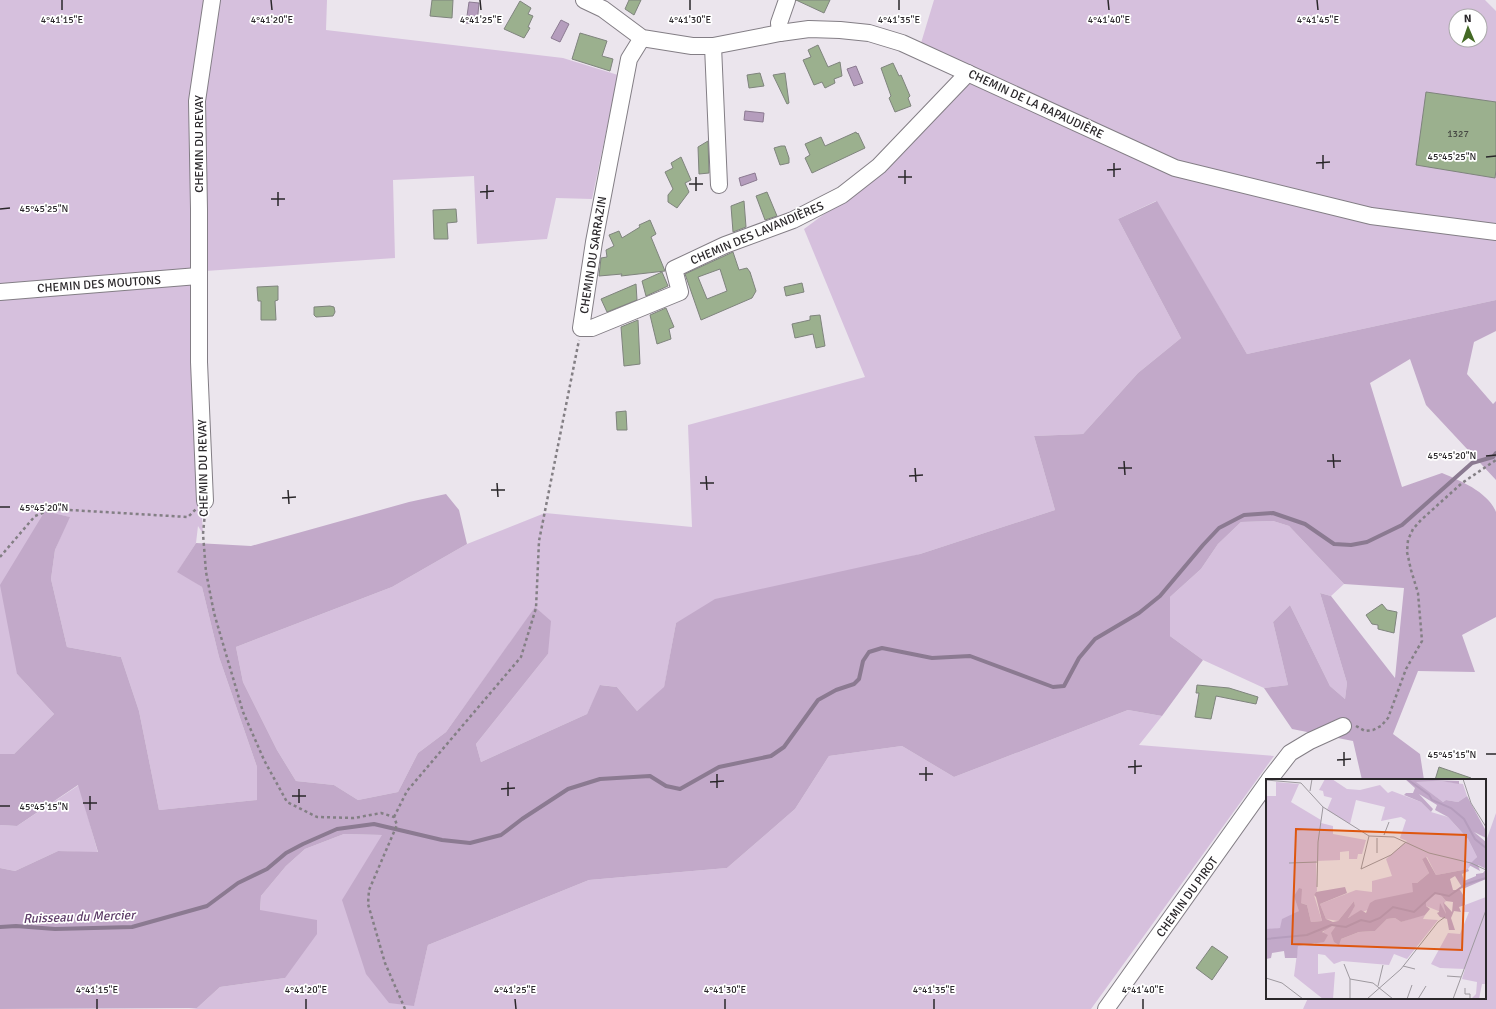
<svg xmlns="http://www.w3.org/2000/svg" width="1496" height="1009" viewBox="0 0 1496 1009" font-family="Signika,sans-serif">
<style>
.green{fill:#d6c0dd;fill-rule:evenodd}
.forest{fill:#c2a9c9}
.water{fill:#b59dbd;stroke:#8b7a91}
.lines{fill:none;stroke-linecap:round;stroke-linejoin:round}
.stream{stroke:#8b7a91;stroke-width:4}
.building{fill:#9bb08e;stroke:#7f847d;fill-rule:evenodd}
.minor-casing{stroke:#837e85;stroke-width:18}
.path{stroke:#837f84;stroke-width:2.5;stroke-dasharray:3 3;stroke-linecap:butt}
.minor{stroke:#fff;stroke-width:16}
.ticks{fill:none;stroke:#2a272a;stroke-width:1.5}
.labels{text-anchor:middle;stroke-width:3.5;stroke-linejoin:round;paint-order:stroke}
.number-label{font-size:10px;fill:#464943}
.street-label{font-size:12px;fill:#2a272a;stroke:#fff}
.water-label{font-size:13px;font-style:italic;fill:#5d3b67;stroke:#fff}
.inset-river{fill:none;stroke:#b59dbd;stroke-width:2}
.inset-road{fill:none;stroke:#9e999f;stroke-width:1}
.view{fill:#de560e;fill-opacity:0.15;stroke:#de560e;stroke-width:2}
.inset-edge{fill:none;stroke:#2a272a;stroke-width:2}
.ticks-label{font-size:10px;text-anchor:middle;fill:#2a272a;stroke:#fff;stroke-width:3.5;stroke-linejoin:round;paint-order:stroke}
</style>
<rect width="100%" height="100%" fill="#ebe5ed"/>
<!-- green -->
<g class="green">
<polygon points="0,0 327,0 326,30 563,58 618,75 592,199 556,198 547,239 477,244 474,176 393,180 395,258 191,272 193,365 203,534 198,526 196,543 178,571 202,587 219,657 257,767 257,800 159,810 139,711 121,657 67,647 51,579 55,550 69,517 45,511 17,674 54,714 14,754 0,754"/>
<path d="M934,0H1485L1496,11V300L1247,354L1156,201L1118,219L1181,338L1138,373L1083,434L1034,436L1055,510L920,554L676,623L664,688L637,711L617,687L601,685L587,714L481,762L476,744L548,654L535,608L446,732L418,753L398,792L358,800L334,785L296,781L277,750L243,682L236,647L392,587L467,544L545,513L692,527L688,425L865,377L804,229L869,181L982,71L921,43ZM1456,16H1480V40H1456Z"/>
<polygon points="1273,521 1289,526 1344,584 1331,596 1320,593 1347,683 1345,699 1330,686 1290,605 1273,622 1288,685 1264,688 1203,660 1170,636 1170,597 1201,569 1218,544 1241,522"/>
<polygon points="1128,710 1162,716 1139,745 1274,756 1091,1009 189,1009 197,1008 220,987 285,978 260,910 261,896 286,866 305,849 344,834 382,835 414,1005 428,945 589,880 727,868 795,809 829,756 902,746 954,777"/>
<polygon points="79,785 98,853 58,851 15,871 0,868 0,825 17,826"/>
<polygon points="1496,813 1496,1009 1303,1009 1308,998 1485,998 1485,844"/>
</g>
<!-- forest -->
<path class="forest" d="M1157,201L1247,354L1496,300V331L1474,342L1467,374L1493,404L1496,401V480L1426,405L1410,359L1370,383L1402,487L1442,473C1461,481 1488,492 1496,512V617L1462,635L1475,672L1418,671L1393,734L1420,754L1424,780H1362L1353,741L1292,729L1264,688L1288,685L1273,622L1290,605L1330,686L1345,699L1347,683L1320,593L1331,596L1395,678L1404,588L1344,584L1289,526L1273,521L1241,522L1218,544L1201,569L1170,597V636L1203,660L1162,716L1128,710L954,777L902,746L829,756L795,809L727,868L589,880L428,945L414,1006L389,1003L366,974L342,900L382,835L344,834L305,849L286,866L261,896L260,910L317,920V934L285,978L220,987L197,1008L0,1009V868L15,871L58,851L98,852L78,785L17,826L0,825V754H14L54,714L17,674L0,585L45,511L70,517L55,550L51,579L67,647L121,657L139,711L159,810L257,800V767L219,657L202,587L177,572L196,543L251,546L409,502L446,494L459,510L467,544L392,587L236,647L243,682L277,750L296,781L334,785L358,800L398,792L418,753L446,732L535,607L551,621L548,654L476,744L481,762L587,714L600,685L617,687L637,711L664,687L676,623L715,599L920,554L1055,510L1034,436L1083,434L1138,373L1181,338L1118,219Z"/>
<!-- water -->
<g class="water">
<polygon points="469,2 479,3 477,24 466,23"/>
<polygon points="561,20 569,24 560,42 551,38"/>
<polygon points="856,66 863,83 854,86 847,69"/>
<polygon points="745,111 764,113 763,122 744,120"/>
<polygon points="755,173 757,180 741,186 739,178"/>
</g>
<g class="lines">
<!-- stream -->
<polyline class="stream" points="0,927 16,926 55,929 132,927 207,906 238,883 267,869 286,853 303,844 337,829 374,824 442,840 470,843 501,835 522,819 568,789 600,779 650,776 666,786 680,789 719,767 771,756 784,747 818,700 836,690 854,684 859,679 863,661 869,652 882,648 932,658 970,656 1053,687 1064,686 1079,658 1095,639 1139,613 1160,596 1203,545 1219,528 1244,515 1273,513 1305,524 1334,544 1351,545 1367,542 1402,525 1472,463 1493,457 1496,453"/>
</g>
<!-- building -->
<g class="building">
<polygon points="432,0 453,0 452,18 430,16"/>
<polygon points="629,0 641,0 634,15 625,9"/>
<polygon points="796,0 830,0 824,13"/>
<polygon points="520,1 531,8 528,14 533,16 528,27 530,28 524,38 504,29"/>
<polygon points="580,33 607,41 602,56 613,59 610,71 572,59"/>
<polygon points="818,45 828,67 840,62 842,76 834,79 835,83 825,88 822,82 814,85 803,60 811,57 808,50"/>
<polygon points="893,63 899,76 901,75 910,96 908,98 911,106 895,112 889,98 891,96 881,68"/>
<polygon points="760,73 764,86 749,88 747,75"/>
<polygon points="785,73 789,103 787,104 773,75"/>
<polygon points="1426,92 1496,102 1496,170 1495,178 1416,165"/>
<polygon points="856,132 857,134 858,133 865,148 812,173 805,158 810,155 805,144 821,137 825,146"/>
<polygon points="708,141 709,173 699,174 698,147"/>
<polygon points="781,146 785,146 789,158 789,163 780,165 774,148"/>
<polygon points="681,157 691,180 685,183 689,192 677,208 668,202 668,195 673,189 665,172 673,168 671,163"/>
<polygon points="767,192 777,216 765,220 756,196"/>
<polygon points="744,201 746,227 733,232 731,206"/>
<polygon points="456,209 457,222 447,223 448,239 434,239 433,210"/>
<polygon points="650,220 656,234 651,237 665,271 621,276 622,274 599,276 601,258 607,257 606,250 614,246 609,235 619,231 622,238 640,227 639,225"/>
<path d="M733,252L739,270L747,268L750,272L756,291L752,298L701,320L685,274ZM720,269L727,291L707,299L698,277Z"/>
<polygon points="662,272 668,286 646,296 642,281"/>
<polygon points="802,283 804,292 786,296 784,287"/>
<polygon points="636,284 637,300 607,312 601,299"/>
<polygon points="278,286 278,300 275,301 276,320 261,320 261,301 258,301 257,287"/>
<polygon points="330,306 334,307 335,312 333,316 316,317 314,315 314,307"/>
<polygon points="666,308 674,327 669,329 671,339 657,344 650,315"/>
<polygon points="820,315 825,346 816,348 813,334 795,338 792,324 810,320 810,316"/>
<polygon points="638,320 640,364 624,366 621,327"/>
<polygon points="626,411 627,430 617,430 616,412"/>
<polygon points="1382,604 1387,610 1397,612 1394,633 1378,629 1378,625 1372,624 1366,615"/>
<polygon points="1197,685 1229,688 1258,697 1256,704 1216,696 1211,719 1195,717 1199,693 1196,693"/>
<polygon points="1439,767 1471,778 1471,780 1435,780"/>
<polygon points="1212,946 1228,957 1212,980 1196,968"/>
</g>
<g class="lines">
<!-- minor casing -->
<g class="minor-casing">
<g id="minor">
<polyline points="584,0 603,9 642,38 692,46 713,46 780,33 809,29 840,30 869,33 902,43 1175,168 1371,216 1496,232"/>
<polyline points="780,33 779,23 787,0"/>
<polyline points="642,38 629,59 594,242 581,328 592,328 680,292 674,269 725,245 793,220 842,195 879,166 968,73"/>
<polyline points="713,46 719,185"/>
<polyline points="0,292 198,276"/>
<polyline points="205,501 199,362 199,209 197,101 212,0"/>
<polyline points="1269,780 1290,753 1310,741 1343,726"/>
<polyline points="1106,1009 1267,783"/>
</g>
</g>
<!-- path -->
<g class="path">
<polyline points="205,513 203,534 206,572 214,613 243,712 264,760 287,802 317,817 354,818 381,813 394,817 397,825 369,890 368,904 385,963 405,1009"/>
<polyline points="0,557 35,516 53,509 188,517 196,509"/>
<polyline points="1356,726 1365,731 1373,730 1381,726 1388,718 1406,669 1422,641 1418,593 1411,570 1407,552 1408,540 1413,529 1421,520 1462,483 1496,460"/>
<polyline points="394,817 407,791 521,657 536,608 539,541 579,340"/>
</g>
<!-- minor -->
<use href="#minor" class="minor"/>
</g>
<!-- ticks -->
<path class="ticks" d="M62,0V10M271,0L272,10M480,0L481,10M690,0V10M899,0V10M1108,0L1109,10M1317,0L1318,10M1323,155V169M1486,157L1496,156M1114,163V177M1316,163L1330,162M905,170V184M1107,170L1121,169M696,177V191M898,177H912M689,184H703M487,185V199M278,192V206M480,192L494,191M271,199H285M0,209L10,208M1333,454L1334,468M1486,456L1496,455M1124,461L1125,475M1327,461H1341M915,468L916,482M1118,468H1132M706,476L707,490M909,476L923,475M497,483L498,497M700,483H714M288,490L289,504M491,490H505M282,498L296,497M0,507H10M1344,752V766M1486,754H1496M1135,760V774M1337,760L1351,759M926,767V781M1128,767L1142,766M717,774V788M919,774H933M508,782V796M710,782L724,781M299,789V803M501,789L515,788M90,796V810M292,796H306M83,803H97M0,806H10M97,999V1009M306,999V1009M515,999L516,1009M725,999V1009M934,999V1009M1143,999V1009"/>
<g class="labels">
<!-- number labels -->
<g class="number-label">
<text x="1458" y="137">1327</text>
</g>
<!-- street labels -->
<g class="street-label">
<text transform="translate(1036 104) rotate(25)" y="4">CHEMIN DE LA RAPAUDIÈRE</text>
<text transform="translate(199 144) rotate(-90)" y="4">CHEMIN DU REVAY</text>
<text transform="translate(757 233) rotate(-23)" y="4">CHEMIN DES LAVANDIÈRES</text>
<text transform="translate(593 255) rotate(-81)" y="4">CHEMIN DU SARRAZIN</text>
<text transform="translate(99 284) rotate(-4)" y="4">CHEMIN DES MOUTONS</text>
<text transform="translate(203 468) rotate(-91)" y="4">CHEMIN DU REVAY</text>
<text transform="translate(1187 897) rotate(-54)" y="4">CHEMIN DU PIROT</text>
</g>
<!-- water labels -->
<g class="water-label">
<text transform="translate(79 916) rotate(-2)" y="5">Ruisseau du Mercier</text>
</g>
</g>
<!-- overview -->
<g transform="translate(1266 779)">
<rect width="220" height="220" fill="#ebe5ed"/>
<path d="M59,0H66L81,10L94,11L114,6L122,14L126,12L155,23L165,33L182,38L202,60L211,78L202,90L170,96L161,78L156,80L163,94L151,104L148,113L81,139L89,127L88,122L72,142L60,140L54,125L90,111L106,113V102L126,97L120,80L141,62L134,59L140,41L135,38L115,42L119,28L90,21L84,45L61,31L66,19L58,17L57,12L53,11ZM175,2L197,5L201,17L192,23L180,21L177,23L149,3ZM10,3L33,5L25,23L55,41V44L67,47V55L100,61L96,75H92L91,80H83V72L74,73V81L50,82L51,112L48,116L56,142L45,143L41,126L35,124L33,109V132L14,149L4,151L0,150V17H10ZM169,115H174L180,122L178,124L180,135L160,127V123ZM220,118V205H216L213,220H205L210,215L211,203L196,200L199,190L174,189L165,185L182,154L194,155L203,133H197L199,126ZM155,136H159L157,140L172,141L141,180L128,175L123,186L76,182L68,185L59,176L52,175V195L69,193L67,220H57L28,197L32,167L48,166L61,148L70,147L75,160L93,153L109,152L121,140L129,139L135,143Z" fill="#d6c0dd"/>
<path d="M139,0L193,2V5L175,2L150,3L177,23L180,21L192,23L201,17L220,52V59L208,53L220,63V100L199,109V113L189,97L184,100L187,111H194L199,119V126L193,128L195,133L188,132L185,139L189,151H183L181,140L174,138L171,134L173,133L174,124L180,135L177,123L186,133L187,123L180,122L174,115H169L160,123V127L164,130L159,136L135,143L129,139L121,140L109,152L93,153L75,160L73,166L68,163L65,154L70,147H66L56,153L62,156L58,163L32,167L31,179H19L18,172L6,174L5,179L0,180V150L14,149L16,140L33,132L28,117L33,109L36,110L35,124L41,126L45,143L56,142L50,118L48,116L50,113L79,108L81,114L54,125L60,140L67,143L72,142L88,122L89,127L82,139L95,131L100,134L104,124L109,121L147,113L146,104H151L163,94L156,80L160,78L170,96L202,90L203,92L196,95L198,102L210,97V95L217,94L220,90L212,86L214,92L203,86L211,78L202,60L182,38L169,31L171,26L153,15L167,30L165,33L155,23L138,16L140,14H147L149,9Z" fill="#c2a9c9"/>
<path class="inset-river" d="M141,0L163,16L166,21L185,29L198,40L209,60L220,69M0,160L41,156L65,146L80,148L95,141L104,143L114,139L127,128L148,133L169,114L183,117L200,105L220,99"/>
<path class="inset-road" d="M197,0L205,24L220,48M0,1L35,4L57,28L103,57L128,58L163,74L205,84L220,91M44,12L46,0M118,56L123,43M103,57L95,90L125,76L140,63M111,59V74M23,84L51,83M51,108L52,63L57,28M78,185L84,200V220M137,187L149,190M181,197L195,198M0,199L16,204L37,220M84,200L107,204L127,220M112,207L117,186M199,209V215H204V220M101,220L135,190L172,143L179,138M141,220L146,206M152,220L160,207M187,220L220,131"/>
<path class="view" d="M30,50L200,56L196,171L26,165Z"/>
<rect width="220" height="220" class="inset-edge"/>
</g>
<g class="ticks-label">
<text x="62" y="23">4°41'15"E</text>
<text x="272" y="23">4°41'20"E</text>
<text x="481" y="23">4°41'25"E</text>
<text x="690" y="23">4°41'30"E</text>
<text x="899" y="23">4°41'35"E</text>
<text x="1109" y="23">4°41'40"E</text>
<text x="1318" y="23">4°41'45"E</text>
<text x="1452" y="160">45°45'25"N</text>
<text x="44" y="212">45°45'25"N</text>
<text x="1452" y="459">45°45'20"N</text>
<text x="44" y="511">45°45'20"N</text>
<text x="1452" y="758">45°45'15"N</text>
<text x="44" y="810">45°45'15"N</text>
<text x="97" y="993">4°41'15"E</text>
<text x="306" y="993">4°41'20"E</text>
<text x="515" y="993">4°41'25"E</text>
<text x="725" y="993">4°41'30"E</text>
<text x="934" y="993">4°41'35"E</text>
<text x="1143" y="993">4°41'40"E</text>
</g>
<!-- north arrow -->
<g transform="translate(1468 28) rotate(358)"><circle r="19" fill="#ffffff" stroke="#aaa9aa"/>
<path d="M0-3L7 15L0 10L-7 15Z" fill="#436924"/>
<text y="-6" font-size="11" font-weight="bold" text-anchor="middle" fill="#2a272a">N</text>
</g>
</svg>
